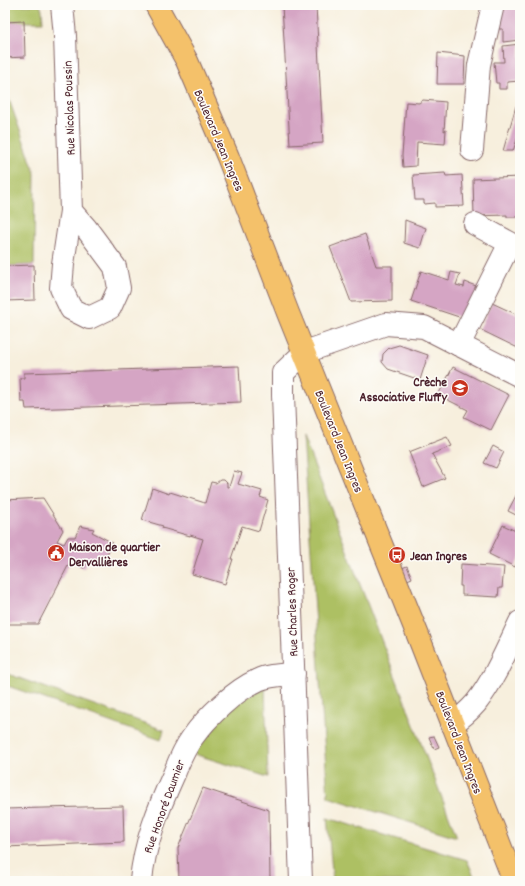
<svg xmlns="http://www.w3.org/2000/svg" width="525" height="886" viewBox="0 0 525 886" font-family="Dekko,sans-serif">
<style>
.green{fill:#adc063;stroke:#7c7047}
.building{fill:#d5a5c4}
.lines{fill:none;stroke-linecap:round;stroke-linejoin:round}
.minor-casing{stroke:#876869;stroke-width:24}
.primary-casing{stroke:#876869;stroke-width:24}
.minor{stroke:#fff;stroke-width:22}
.primary{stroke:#f4c16a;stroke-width:22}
.labels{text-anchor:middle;stroke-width:3;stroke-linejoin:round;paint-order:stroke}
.street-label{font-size:13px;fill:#4a1f2b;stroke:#fdfcf7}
.poi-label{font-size:13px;font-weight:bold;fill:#4a1f2b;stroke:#fdfcf7;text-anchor:start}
</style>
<rect width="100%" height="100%" fill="#fdfcf7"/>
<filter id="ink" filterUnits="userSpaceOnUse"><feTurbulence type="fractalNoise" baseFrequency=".025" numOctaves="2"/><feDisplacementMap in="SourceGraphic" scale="8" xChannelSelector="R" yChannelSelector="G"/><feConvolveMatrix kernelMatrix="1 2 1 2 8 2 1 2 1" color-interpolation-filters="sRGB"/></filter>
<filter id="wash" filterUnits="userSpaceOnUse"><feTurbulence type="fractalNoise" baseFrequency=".012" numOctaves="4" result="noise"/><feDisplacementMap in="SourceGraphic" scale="16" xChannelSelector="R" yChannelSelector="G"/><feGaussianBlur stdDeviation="0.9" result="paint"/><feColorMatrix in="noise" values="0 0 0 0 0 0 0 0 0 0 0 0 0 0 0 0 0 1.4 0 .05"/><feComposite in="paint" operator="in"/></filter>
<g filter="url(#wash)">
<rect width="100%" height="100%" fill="#f7efdd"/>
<!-- green -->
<g class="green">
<polygon points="5,5 40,5 42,10 43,22 5,22"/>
<polygon points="5,88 35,173 34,265 5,266"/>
<polygon points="303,436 457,837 328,797"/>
<polygon points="5,673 164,730 161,740 5,685"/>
<polygon points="265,686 268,777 194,754 209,730 227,710"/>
<polygon points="327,818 467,860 476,881 333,881"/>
</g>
<g id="blocks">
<!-- building -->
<g class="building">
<polygon points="282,5 316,5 323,143 290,145"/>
<polygon points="499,5 520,5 520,40 503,42 503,29 499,29"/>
<polygon points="24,21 25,57 5,58 5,22"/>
<polygon points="520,44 520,81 507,82 507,89 499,89 499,83 496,83 494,62 504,62 503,46"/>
<polygon points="438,53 465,56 464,84 437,84"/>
<polygon points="423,100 446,102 444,131 446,130 445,144 417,142 416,166 403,167 402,155 406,102 419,103"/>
<polygon points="516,106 520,107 520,131 513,151 503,151"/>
<polygon points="445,173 446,176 462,175 464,206 435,207 435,203 424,204 424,200 415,200 413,175"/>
<polygon points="520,177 520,217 507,217 507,215 474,216 473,179"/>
<polygon points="405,220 426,228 420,248 404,243"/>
<polygon points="365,234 376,266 392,266 392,301 351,302 330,247"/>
<polygon points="34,265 35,300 5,301 5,266"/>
<polygon points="421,271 449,280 451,272 460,274 456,285 464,287 465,282 479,287 468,320 411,301"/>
<polygon points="492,303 520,316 520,349 479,329"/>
<polygon points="399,345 428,355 420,380 388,369 382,362 383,354 389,348"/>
<polygon points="239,366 241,402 26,409 25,402 21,402 20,378 24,378 24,373"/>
<polygon points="453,367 509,395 491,430 464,417 468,410 438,395"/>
<polygon points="447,437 452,446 432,454 445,478 423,487 409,452"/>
<polygon points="493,446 504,452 496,468 484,463"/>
<polygon points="234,471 242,473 238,484 262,491 260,497 268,500 259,531 242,526 231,559 233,559 225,584 192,574 203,539 190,535 190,536 162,528 163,526 142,520 152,488 169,494 170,492 205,503 211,482 216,483 220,480 224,480 227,483 227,487 229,487"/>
<polygon points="520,488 520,517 508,511"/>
<polygon points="43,498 63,530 57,541 64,544 68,537 75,537 80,526 94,529 92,532 113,543 103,561 87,562 84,568 74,563 69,564 38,624 5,624 5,500"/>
<polygon points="503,525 520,533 520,557 515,567 489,554"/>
<polygon points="461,564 504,567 502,588 499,588 498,597 462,595 462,586 460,586"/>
<polygon points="407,566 412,578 407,580 402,568"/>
<polygon points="434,736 439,747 434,749 429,737"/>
<polygon points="203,788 269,810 270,881 179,881 178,848"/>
<polygon points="123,806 124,842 5,847 5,809"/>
</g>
</g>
</g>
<g filter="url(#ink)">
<use href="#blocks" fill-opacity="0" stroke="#876869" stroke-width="1"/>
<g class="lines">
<!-- minor casing -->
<g class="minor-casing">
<g id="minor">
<polyline points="62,5 65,36 71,211 63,264 61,288 71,309 89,318 110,308 119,288 115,267 86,228 71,211"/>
<polyline points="472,150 479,65 493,5"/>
<polyline points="459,345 510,243 475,224"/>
<path d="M452,724C461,718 469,711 476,703C494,680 507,649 520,622"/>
<path d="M141,881C144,844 159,807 174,774C179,761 184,749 192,738C207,717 234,691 258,680C268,675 282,675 294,674"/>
<polyline points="301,881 283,395 283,373 305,352 386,324 424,327 520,376"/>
</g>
</g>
<!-- primary casing -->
<g class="primary-casing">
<polyline id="primary" points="156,5 187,61 228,157 288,313 417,633 514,881"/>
</g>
<!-- minor -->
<use href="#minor" class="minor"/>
<!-- primary -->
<use href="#primary" class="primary"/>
</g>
</g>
<!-- icons -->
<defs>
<g id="school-disc" transform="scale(0.9)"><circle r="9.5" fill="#c8321e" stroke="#fdfcf7"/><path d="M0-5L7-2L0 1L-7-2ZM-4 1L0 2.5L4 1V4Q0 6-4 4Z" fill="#fff"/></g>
<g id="civic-disc" transform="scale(0.9)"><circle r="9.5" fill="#c8321e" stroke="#fdfcf7"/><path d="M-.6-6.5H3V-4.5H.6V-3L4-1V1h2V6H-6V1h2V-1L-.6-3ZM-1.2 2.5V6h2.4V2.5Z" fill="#fff"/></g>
<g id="bus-disc" transform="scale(0.9)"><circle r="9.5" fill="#c8321e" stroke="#fdfcf7"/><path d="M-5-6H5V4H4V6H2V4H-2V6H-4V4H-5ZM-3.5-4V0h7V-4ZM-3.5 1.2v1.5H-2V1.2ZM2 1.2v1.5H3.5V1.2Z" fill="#fff"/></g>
</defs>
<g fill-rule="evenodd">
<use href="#school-disc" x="460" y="388"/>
<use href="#civic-disc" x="56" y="553"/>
<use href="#bus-disc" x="397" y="555"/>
</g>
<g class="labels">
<!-- street labels -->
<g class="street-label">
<text transform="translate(68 108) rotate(-92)" y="5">Rue Nicolas Poussin</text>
<text transform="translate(220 140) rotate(67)" y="5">Boulevard Jean Ingres</text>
<text transform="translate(340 441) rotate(68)" y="5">Boulevard Jean Ingres</text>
<text transform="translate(291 612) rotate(-92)" y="5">Rue Charles Roger</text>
<text transform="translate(460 742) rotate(69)" y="5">Boulevard Jean Ingres</text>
<text transform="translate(163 806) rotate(-70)" y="5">Rue Honoré Daumier</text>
</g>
<!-- poi labels -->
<g class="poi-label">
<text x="447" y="386" text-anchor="end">Crèche<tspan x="447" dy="15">Associative Fluffy</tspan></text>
<text x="69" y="551">Maison de quartier<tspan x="69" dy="15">Dervallières</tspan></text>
<text x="410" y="560">Jean Ingres</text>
</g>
</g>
<!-- margin -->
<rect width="525" height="886" fill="none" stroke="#fdfcf7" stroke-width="20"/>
</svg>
